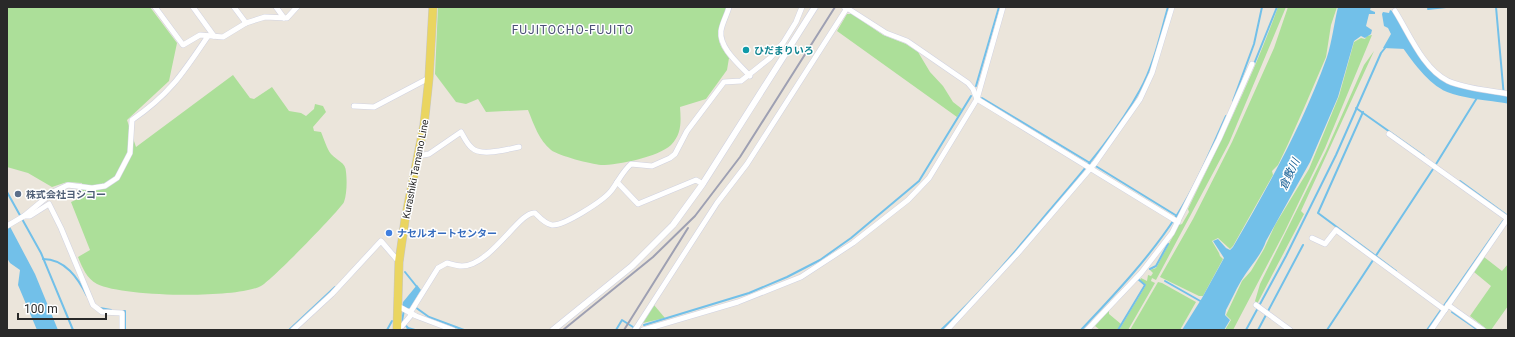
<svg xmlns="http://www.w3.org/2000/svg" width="1515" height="337" viewBox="0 0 1515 337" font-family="Roboto,'Noto Sans JP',sans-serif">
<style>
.green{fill:#acdf99}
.water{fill:#72c0e9}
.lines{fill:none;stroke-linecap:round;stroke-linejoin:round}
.stream{stroke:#72c0e9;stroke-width:2}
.river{stroke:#72c0e9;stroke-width:11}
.minor-casing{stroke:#d0d2e1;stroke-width:6}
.tertiary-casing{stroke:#d0d2e1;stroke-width:7}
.primary-casing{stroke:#c7c7c7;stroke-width:9}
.minor{stroke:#fff;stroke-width:5}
.tertiary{stroke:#fff;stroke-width:6}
.primary{stroke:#ead560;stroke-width:8}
.rail{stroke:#9ea0b2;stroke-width:2}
.culture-dot{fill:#0f9aa8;stroke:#fff;stroke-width:1.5}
.service-dot{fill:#5c6f8a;stroke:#fff;stroke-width:1.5}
.shop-dot{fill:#3f7fe0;stroke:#fff;stroke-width:1.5}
.labels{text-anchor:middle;stroke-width:3;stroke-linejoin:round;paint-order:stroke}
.culture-label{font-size:10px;font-weight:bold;fill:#0d838f;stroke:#fff;text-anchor:start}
.street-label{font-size:10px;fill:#292929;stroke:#fff}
.service-label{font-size:10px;font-weight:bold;fill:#4e5e75;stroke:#fff;text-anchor:start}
.shop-label{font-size:10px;font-weight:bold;fill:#366cbe;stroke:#fff;text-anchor:start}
.water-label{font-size:11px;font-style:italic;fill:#135d93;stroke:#fff}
.quarter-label{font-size:12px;letter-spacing:1px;fill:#4b5077;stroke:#fff}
</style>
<rect width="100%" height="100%" fill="#ebe5db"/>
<!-- green -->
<g class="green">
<path d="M7,7H150L177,43L169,81L127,120L136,147L233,75L250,98L254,99L272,87L289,111L301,113L306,116L314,109L315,104L323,106L326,112L313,127L314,131L321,132C324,139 327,149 331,154C337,161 346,162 346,172C347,180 347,194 344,202C340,210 271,281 261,286C236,299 123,297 97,284C87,279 82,267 78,257L90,250L71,202L80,198L82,183L67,182L52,187L28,173L7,167Z"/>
<path d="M438,7H726C725,30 708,32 729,58L727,70L706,99L680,107C681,121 682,134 671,145C658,157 619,165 601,165C591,164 559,156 551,150C539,140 534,125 528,110L486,112L478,99L466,104L456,102L435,74Z"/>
<path d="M1278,7H1286L1229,143L1156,280L1152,278L1151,281L1155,283L1128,330H1119L1146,285L1140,280L1141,278L1147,281L1148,275L1151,276L1153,273L1150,270L1156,268L1179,225L1182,224L1189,212L1188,209C1220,143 1253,77 1278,7Z"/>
<polygon points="1288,7 1337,7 1331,25 1326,57 1304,108 1288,144 1278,165 1272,171 1273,175 1233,246 1230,249 1218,238 1212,241 1219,253 1220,256 1223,259 1203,296 1199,296 1160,277 1193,219 1232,142 1274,48"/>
<polygon points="847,14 852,14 883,35 906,44 918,52 930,72 943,86 953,102 962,109 957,117 837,31"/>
<polygon points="1372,35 1325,148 1284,233 1233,330 1225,330 1231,320 1226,315 1242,281 1251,271 1264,249 1275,225 1309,169 1339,96 1354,42 1361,38 1365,39 1367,36"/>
<polygon points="1374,51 1301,211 1304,214 1257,304 1255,301 1260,284 1326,151 1364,65"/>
<polygon points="1484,257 1502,271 1508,264 1508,306 1491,330 1488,330 1470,316 1491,286 1474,272"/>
<polygon points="1158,282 1162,283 1196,302 1180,330 1130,330"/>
<polygon points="654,305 665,318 643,323"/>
<polygon points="1109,310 1109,314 1121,324 1118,330 1100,330 1095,326"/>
</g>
<!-- water -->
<g class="water">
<path d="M1338,7H1371L1370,10L1375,12V14H1369L1366,26L1372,30L1371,34L1365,38L1361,36L1354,41L1338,97L1310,162L1266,241C1260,258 1249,267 1241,281C1235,291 1231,301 1226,310L1225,315L1230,320L1224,330H1182L1202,298L1224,258L1213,241L1218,239L1226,248L1230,250L1233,247C1269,185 1303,124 1327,57C1332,42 1334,23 1338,7Z"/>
<polygon points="1390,10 1394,12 1412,43 1406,49 1383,48 1391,34 1388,28 1384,26 1382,14 1383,12 1389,13"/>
<polygon points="7,221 35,274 58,330 37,330 18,285 20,270 10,263 7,258"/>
<polygon points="417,285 421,290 410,308 407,309 402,307 403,302"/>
</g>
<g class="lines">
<!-- stream -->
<g class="stream">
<polyline points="1496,7 1504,97"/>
<polyline points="1428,9 1446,7"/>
<polyline points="1254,64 1277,7"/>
<polyline points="976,86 999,7"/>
<polyline points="982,98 1090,163"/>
<polyline points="1233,101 1254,44 1262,7"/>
<polyline points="1356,108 1424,156"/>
<polyline points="1363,112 1318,213 1396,271"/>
<polyline points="1094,165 1177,216"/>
<polyline points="1460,181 1508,216"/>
<polyline points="7,192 41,253 73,330"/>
<path d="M43,259C65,259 78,278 87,296"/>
<polyline points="1150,269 1156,266 1168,244"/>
<polyline points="405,272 417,287"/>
<polyline points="1165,281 1202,302"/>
<polyline points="415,307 429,317 464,330"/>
<polyline points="100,308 111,310"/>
<polyline points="404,310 402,321 408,328 407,330"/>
<polyline points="122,311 125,311 125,330"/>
<polyline points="1452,312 1478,330"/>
<polyline points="644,325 749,293 787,277 820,260 851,238 919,181 971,96"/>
<polyline points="408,328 415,330"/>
<polyline points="289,330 335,287"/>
<polyline points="387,330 392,321"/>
<polyline points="616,330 622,320 633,327"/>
<path d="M941,330C980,294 1015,252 1049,211C1081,173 1116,134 1140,90C1154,65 1160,35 1168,7"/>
<path d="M1081,330C1115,294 1150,257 1177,215C1197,184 1211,149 1226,116"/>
<polyline points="1118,330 1145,285 1138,279"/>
<polyline points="1246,330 1286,256 1336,155 1381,53 1385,48"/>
<polyline points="1258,330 1303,245"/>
<polyline points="1327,330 1433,169 1480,93"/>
<polyline points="1427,330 1503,221"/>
</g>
<!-- river -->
<path class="river" d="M1400,34C1411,50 1428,76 1445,85C1461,93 1490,95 1508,98"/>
<!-- minor casing -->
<g class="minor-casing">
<g id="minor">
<polyline points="155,7 183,45 200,35 223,37 246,23 265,17 287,18 297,7"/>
<polyline points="193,7 214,36"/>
<polyline points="234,7 246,23"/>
<polyline points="276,7 284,18"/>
<path d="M729,7C727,15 722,23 721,31C719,48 739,64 750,76"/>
<path d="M1395,11C1409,33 1423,69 1448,81C1466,89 1489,90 1508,94"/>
<polyline points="354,106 374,107 429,78"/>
<polyline points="1389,134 1508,219"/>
<path d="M418,156L429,154L461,132C464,137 467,144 472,148C481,157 508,149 519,147"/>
<polyline points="617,182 638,204 696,180 703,184"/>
<polyline points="24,216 30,216 49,204 61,228 93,305 102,312 122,313 122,330"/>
<path d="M7,226L24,216L53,192L68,185L92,188L105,186L117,178L130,153L132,120C170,94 183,73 208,36"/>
<polyline points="1312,238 1325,244 1336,230 1445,310"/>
<polyline points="1256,305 1290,330"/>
<polyline points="1448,305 1483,330"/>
<polyline points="398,306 416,316 453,330"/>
<path d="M410,313L438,268L447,263C451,264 457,266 462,266C491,266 520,210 535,213C539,217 545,224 552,225C564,226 603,201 611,191C618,182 622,172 631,164L652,166L670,158L675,154L687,131L724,82L741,81L770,58L783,43L796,22L802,7"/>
<polyline points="397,328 402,326 412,314"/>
<polyline points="293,330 332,294 381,241 399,262"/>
<polyline points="635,330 717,203 747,164 847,8 886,33 907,41 968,83 973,89 977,99 1178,222"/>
<polyline points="643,330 738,302 801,277 853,243 908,200 929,178 977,99 1003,7"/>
<polyline points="947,330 1017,254 1095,163 1140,99 1152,73 1172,7"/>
<polyline points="1087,330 1141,273 1172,233 1219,139 1252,64"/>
<polyline points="1431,330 1508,218"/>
</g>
</g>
<!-- tertiary casing -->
<g class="tertiary-casing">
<g id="tertiary">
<polyline points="845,7 848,7"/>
<polyline points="553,330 632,266 673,225 702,185 815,7"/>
</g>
</g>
<!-- primary casing -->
<g class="primary-casing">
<polyline id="primary" points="397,330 399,262 405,220 424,125 429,78 433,7"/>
</g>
<!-- minor -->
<use href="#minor" class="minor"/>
<!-- tertiary -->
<use href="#tertiary" class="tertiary"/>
<!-- primary -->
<use href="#primary" class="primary"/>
<!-- rail -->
<g class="rail">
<polyline points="563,330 653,257 695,216 740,157 835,7"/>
<polyline points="624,330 688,228"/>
</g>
</g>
<!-- markers -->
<circle class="culture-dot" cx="746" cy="50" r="4"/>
<circle class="service-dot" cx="18" cy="194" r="4"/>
<circle class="shop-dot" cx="389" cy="233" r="4"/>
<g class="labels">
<!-- culture labels -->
<g class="culture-label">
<text x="754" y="54">ひだまりいろ</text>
</g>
<!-- street labels -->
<g class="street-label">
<text transform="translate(415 169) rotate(-79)" y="4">Kurashiki Tamano Line</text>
</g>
<!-- service labels -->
<g class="service-label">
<text x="26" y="198">株式会社ヨシコー</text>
</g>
<!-- shop labels -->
<g class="shop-label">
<text x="397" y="237">ナセルオートセンター</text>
</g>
<!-- water labels -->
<g class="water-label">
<text transform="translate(1289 174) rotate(-65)" y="4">倉敷川</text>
</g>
<!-- quarter labels -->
<g class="quarter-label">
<text x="573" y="34">FUJITOCHO-FUJITO</text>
</g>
</g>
<!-- border -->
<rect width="1515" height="337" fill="none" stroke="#292929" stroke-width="16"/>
<!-- scale -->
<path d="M18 313v6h88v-6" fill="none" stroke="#292929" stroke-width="2"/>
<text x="24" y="313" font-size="12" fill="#292929" stroke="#ffffff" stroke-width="3" paint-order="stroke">100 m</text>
</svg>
